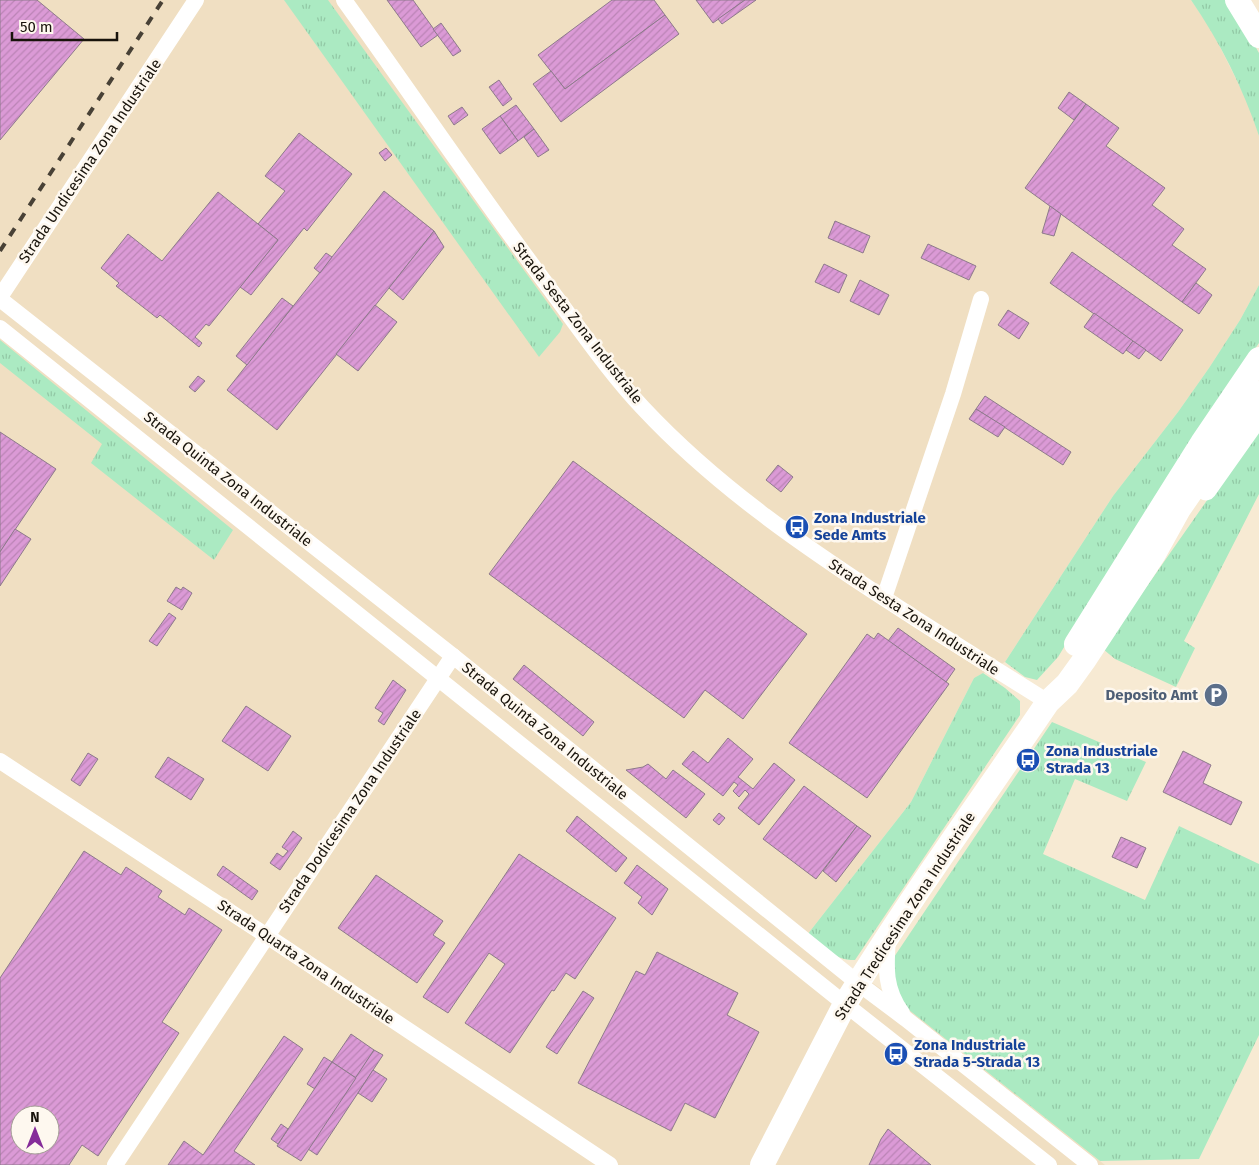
<svg xmlns="http://www.w3.org/2000/svg" width="1259" height="1165" viewBox="0 0 1259 1165" font-family="'Fira Sans',sans-serif">
<style>
.built{fill:#f0dfc2;fill-rule:evenodd}
.grass{fill:url(#grass-tufts)}
.building{fill:url(#building-hatch);stroke:#8d7a8b;fill-rule:evenodd}
.lines{fill:none;stroke-linecap:round;stroke-linejoin:round}
.minor{stroke:#fff;stroke-width:16}
.tertiary{stroke:#fff;stroke-width:21}
.secondary{stroke:#fff;stroke-width:24}
.rail{stroke:#484136;stroke-width:4;stroke-dasharray:9 9;stroke-linecap:butt}
.labels{text-anchor:middle;stroke-width:5;stroke-linejoin:round;paint-order:stroke}
.street-label{font-size:15px;fill:#18130b;stroke:#fef8ef}
.transit-label{font-size:15px;font-weight:bold;fill:#164399;stroke:#fef8ef;text-anchor:start}
.service-label{font-size:15px;font-weight:bold;fill:#4e5e75;stroke:#fef8ef;text-anchor:end}
</style>
<defs>
<pattern id="grass-tufts" width="24" height="20" patternUnits="userSpaceOnUse" patternTransform="scale(1.25)"><rect width="24" height="20" fill="#abeac2"/><path d="M3 7l-1-3M5 7V3M7 7l1-3M15 17l-1-3M17 17v-4M19 17l1-3" fill="none" stroke="#92c8a5"/></pattern>
<pattern id="building-hatch" width="6" height="6" patternUnits="userSpaceOnUse" patternTransform="scale(1.25)"><rect width="6" height="6" fill="#db9ad6"/><path d="M-1 1l2-2M0 6l6-6M5 7l2-2" fill="none" stroke="#bb84b6"/></pattern>
</defs>
<rect width="100%" height="100%" fill="#f7ead3"/>
<!-- built -->
<path class="built" d="M0,0H1191L1212,31L1249,105L1259,136V285L1240,320L1209,368L1178,412L1113,496L1005,662L974,678L911,802L807,935L904,1006L1105,1165H0ZM20,1115H50V1145H20Z"/>
<!-- grass -->
<g class="grass">
<polygon points="284,0 328,0 563,324 560,332 539,357"/>
<path d="M1191,0H1229L1259,53V136C1243,88 1220,42 1191,0Z"/>
<polygon points="1259,285 1259,343 1165,482 1058,657 1037,680 1025,677 1005,662 1113,496 1178,412 1209,368 1240,320"/>
<polygon points="0,340 233,530 214,560 91,463 102,444 0,363"/>
<polygon points="1259,426 1259,494 1184,641 1195,648 1176,687 1115,659 1103,649"/>
<path d="M983,673L1005,688L1020,701V715L855,960C836,961 822,946 807,935L911,802L974,678Z"/>
<polygon points="1052,722 1146,762 1127,801 1075,779 1043,854 1145,900 1179,826 1259,864 1259,1035 1199,1159 1100,1161 904,1006 896,988 892,960"/>
</g>
<!-- building -->
<g class="building">
<polygon points="0,0 37,0 84,39 0,140"/>
<polygon points="387,0 413,0 438,35 421,47"/>
<polygon points="612,0 654,0 665,15 565,89 538,55"/>
<polygon points="696,0 745,0 713,23"/>
<polygon points="745,0 756,0 722,24 718,19"/>
<polygon points="665,15 679,34 561,122 533,84 551,71 565,89"/>
<polygon points="441,23 461,51 453,56 433,29"/>
<polygon points="499,80 512,99 503,106 489,87"/>
<polygon points="1069,92 1086,104 1074,120 1058,108"/>
<polygon points="1086,104 1119,128 1106,146 1165,188 1152,205 1184,229 1172,245 1206,269 1182,302 1025,188"/>
<polygon points="516,105 534,129 518,141 500,116"/>
<polygon points="462,107 468,115 454,125 448,116"/>
<polygon points="500,116 518,141 500,154 482,129"/>
<polygon points="534,129 549,150 538,157 524,137"/>
<polygon points="299,133 352,174 307,231 304,228 251,295 240,287 278,240 258,224 285,191 265,176"/>
<polygon points="386,148 392,155 385,161 379,153"/>
<polygon points="384,191 434,231 277,430 227,390"/>
<polygon points="218,192 278,240 209,326 206,324 195,337 202,343 199,347 160,315 157,318 116,286 119,283 101,268 128,234 162,261"/>
<polygon points="1050,206 1061,214 1054,236 1042,233"/>
<polygon points="835,221 870,236 863,253 828,238"/>
<polygon points="434,231 444,247 403,300 389,288"/>
<polygon points="928,244 976,266 969,280 921,258"/>
<polygon points="1072,252 1183,330 1161,361 1050,283"/>
<polygon points="326,253 332,257 320,273 314,268"/>
<polygon points="824,264 847,275 839,293 815,282"/>
<polygon points="860,280 889,295 879,315 850,301"/>
<polygon points="1196,283 1212,295 1199,314 1182,302"/>
<polygon points="282,298 293,306 247,365 236,356"/>
<polygon points="375,305 397,322 358,371 336,354"/>
<polygon points="1008,310 1029,323 1019,339 998,325"/>
<polygon points="1094,313 1133,341 1123,354 1084,327"/>
<polygon points="1133,341 1146,350 1139,359 1126,350"/>
<polygon points="198,376 205,381 195,392 189,387"/>
<polygon points="985,396 1071,452 1063,465 976,409"/>
<polygon points="976,409 1005,427 998,437 969,419"/>
<polygon points="0,432 56,469 0,552"/>
<polygon points="573,461 807,634 743,719 705,690 684,718 489,574"/>
<polygon points="778,465 793,477 781,492 766,480"/>
<polygon points="15,529 31,539 0,586 0,552"/>
<polygon points="176,587 181,590 183,587 192,593 182,610 167,601"/>
<polygon points="169,613 176,618 157,646 149,641"/>
<polygon points="898,628 955,669 946,682 888,641"/>
<polygon points="878,633 949,684 867,798 789,743 867,634 874,639"/>
<polygon points="524,665 594,722 583,736 513,679"/>
<polygon points="393,680 406,690 384,725 378,721 383,713 375,708"/>
<polygon points="246,706 291,736 268,771 222,741"/>
<polygon points="728,738 753,759 738,777 753,789 774,763 795,780 759,825 738,808 749,794 745,790 739,797 733,791 738,785 734,782 723,796 682,764 693,751 708,763"/>
<polygon points="1183,751 1211,765 1203,783 1242,802 1231,825 1163,792"/>
<polygon points="88,753 98,759 80,786 71,780"/>
<polygon points="168,757 204,779 191,800 155,777"/>
<polygon points="648,764 666,779 673,770 705,794 686,818 626,770 643,767"/>
<polygon points="804,786 857,826 816,879 763,839"/>
<polygon points="719,813 725,818 719,825 713,820"/>
<polygon points="577,816 627,858 616,872 566,831"/>
<polygon points="857,826 871,836 836,882 823,871"/>
<polygon points="293,831 302,838 280,870 270,863 277,853 283,857 288,851 282,847"/>
<polygon points="1121,837 1146,848 1137,868 1112,857"/>
<path d="M84,851L121,875L126,867L162,891L158,897L185,915L189,908L222,930L162,1022L179,1033L98,1156L82,1145L69,1165H0V978ZM20,1115H50V1145H20Z"/>
<polygon points="519,854 616,918 575,979 566,973 554,991 552,990 510,1053 465,1023 505,964 489,953 448,1013 423,997"/>
<polygon points="637,865 668,889 652,915 638,903 642,897 624,883"/>
<polygon points="223,866 258,891 252,900 217,875"/>
<polygon points="376,875 443,921 433,935 445,943 417,983 338,928"/>
<polygon points="657,952 738,993 727,1015 759,1032 715,1118 685,1103 671,1131 578,1083 636,971 645,975"/>
<polygon points="583,991 594,998 557,1054 546,1047"/>
<polygon points="351,1034 374,1050 356,1078 332,1062"/>
<polygon points="284,1036 303,1049 234,1151 255,1165 168,1165 184,1141 203,1155"/>
<polygon points="374,1050 383,1055 317,1155 308,1149"/>
<polygon points="324,1057 332,1062 315,1089 307,1084"/>
<polygon points="332,1062 356,1078 301,1161 277,1146"/>
<polygon points="373,1070 387,1079 372,1102 358,1093"/>
<polygon points="281,1124 288,1129 278,1144 271,1139"/>
<polygon points="888,1129 931,1165 869,1165 881,1139"/>
</g>
<g class="lines">
<!-- minor -->
<g class="minor">
<path d="M344,0C413,96 479,194 550,289C580,329 609,372 643,408C715,485 802,545 890,602C942,636 995,669 1048,702"/>
<polyline points="0,297 196,0"/>
<polyline points="0,299 453,656 858,983 906,1019 1090,1165"/>
<polyline points="0,328 845,1004 1049,1165"/>
<polyline points="884,598 953,394 981,299"/>
<polyline points="0,761 267,936 610,1165"/>
<path d="M888,938C886,967 884,988 902,1013"/>
<polyline points="115,1165 453,656"/>
</g>
<!-- tertiary -->
<polyline class="tertiary" points="1206,490 1259,415"/>
<!-- secondary -->
<g class="secondary">
<polyline points="1237,0 1259,36"/>
<polyline points="1076,644 1202,443 1259,359"/>
<path d="M762,1165L845,1004C908,901 980,802 1048,702L1067,684L1085,659L1154,554L1179,509L1259,393"/>
</g>
<!-- rail -->
<polyline class="rail" points="0,251 163,0"/>
</g>
<!-- icons -->
<defs>
<g id="bus-disc" transform="scale(1.25)"><circle r="9.5" fill="#1a4fb4" stroke="#fef8ef"/><path d="M-5-6H5V4H4V6H2V4H-2V6H-4V4H-5ZM-3.5-4V0h7V-4ZM-3.5 1.2v1.5H-2V1.2ZM2 1.2v1.5H3.5V1.2Z" fill="#fff"/></g>
<g id="parking-disc" transform="scale(1.25)"><circle r="9.5" fill="#5c6f8a" stroke="#fef8ef"/><path d="M-3.5-5.5H1a3.5 3.5 0 0 1 0 7H-1V5.5H-3.5ZM-1-3.4V-.6H.8a1.4 1.4 0 0 0 0-2.8Z" fill="#fff"/></g>
</defs>
<g fill-rule="evenodd">
<use href="#bus-disc" x="797" y="527"/>
<use href="#parking-disc" x="1216" y="695"/>
<use href="#bus-disc" x="1028" y="760"/>
<use href="#bus-disc" x="896" y="1054"/>
</g>
<g class="labels">
<!-- street labels -->
<g class="street-label">
<text transform="translate(90 161) rotate(-56)" y="5">Strada Undicesima Zona Industriale</text>
<text transform="translate(578 323) rotate(52)" y="5">Strada Sesta Zona Industriale</text>
<text transform="translate(228 479) rotate(38)" y="5">Strada Quinta Zona Industriale</text>
<text transform="translate(914 617) rotate(33)" y="5">Strada Sesta Zona Industriale</text>
<text transform="translate(545 731) rotate(39)" y="5">Strada Quinta Zona Industriale</text>
<text transform="translate(350 811) rotate(-56)" y="5">Strada Dodicesima Zona Industriale</text>
<text transform="translate(905 916) rotate(-57)" y="5">Strada Tredicesima Zona Industriale</text>
<text transform="translate(306 962) rotate(34)" y="5">Strada Quarta Zona Industriale</text>
</g>
<!-- transit labels -->
<g class="transit-label">
<text x="814" y="523">Zona Industriale<tspan x="814" dy="17">Sede Amts</tspan></text>
<text x="1046" y="756">Zona Industriale<tspan x="1046" dy="17">Strada 13</tspan></text>
<text x="914" y="1050">Zona Industriale<tspan x="914" dy="17">Strada 5-Strada 13</tspan></text>
</g>
<!-- service labels -->
<g class="service-label">
<text x="1198" y="700">Deposito Amt</text>
</g>
</g>
<!-- north arrow -->
<g transform="translate(35 1130)"><circle r="24" fill="#fef8ef" stroke="#a29c94"/>
<path d="M0-4L9 19L0 12L-9 19Z" fill="#852c99"/>
<text y="-8" font-size="14" font-weight="bold" text-anchor="middle" fill="#18130b">N</text>
</g>
<!-- scale -->
<path d="M12 32v8h105v-8" fill="none" stroke="#18130b" stroke-width="2.5"/>
<text x="20" y="32" font-size="15" fill="#18130b" stroke="#fef8ef" stroke-width="4" paint-order="stroke">50 m</text>
</svg>
